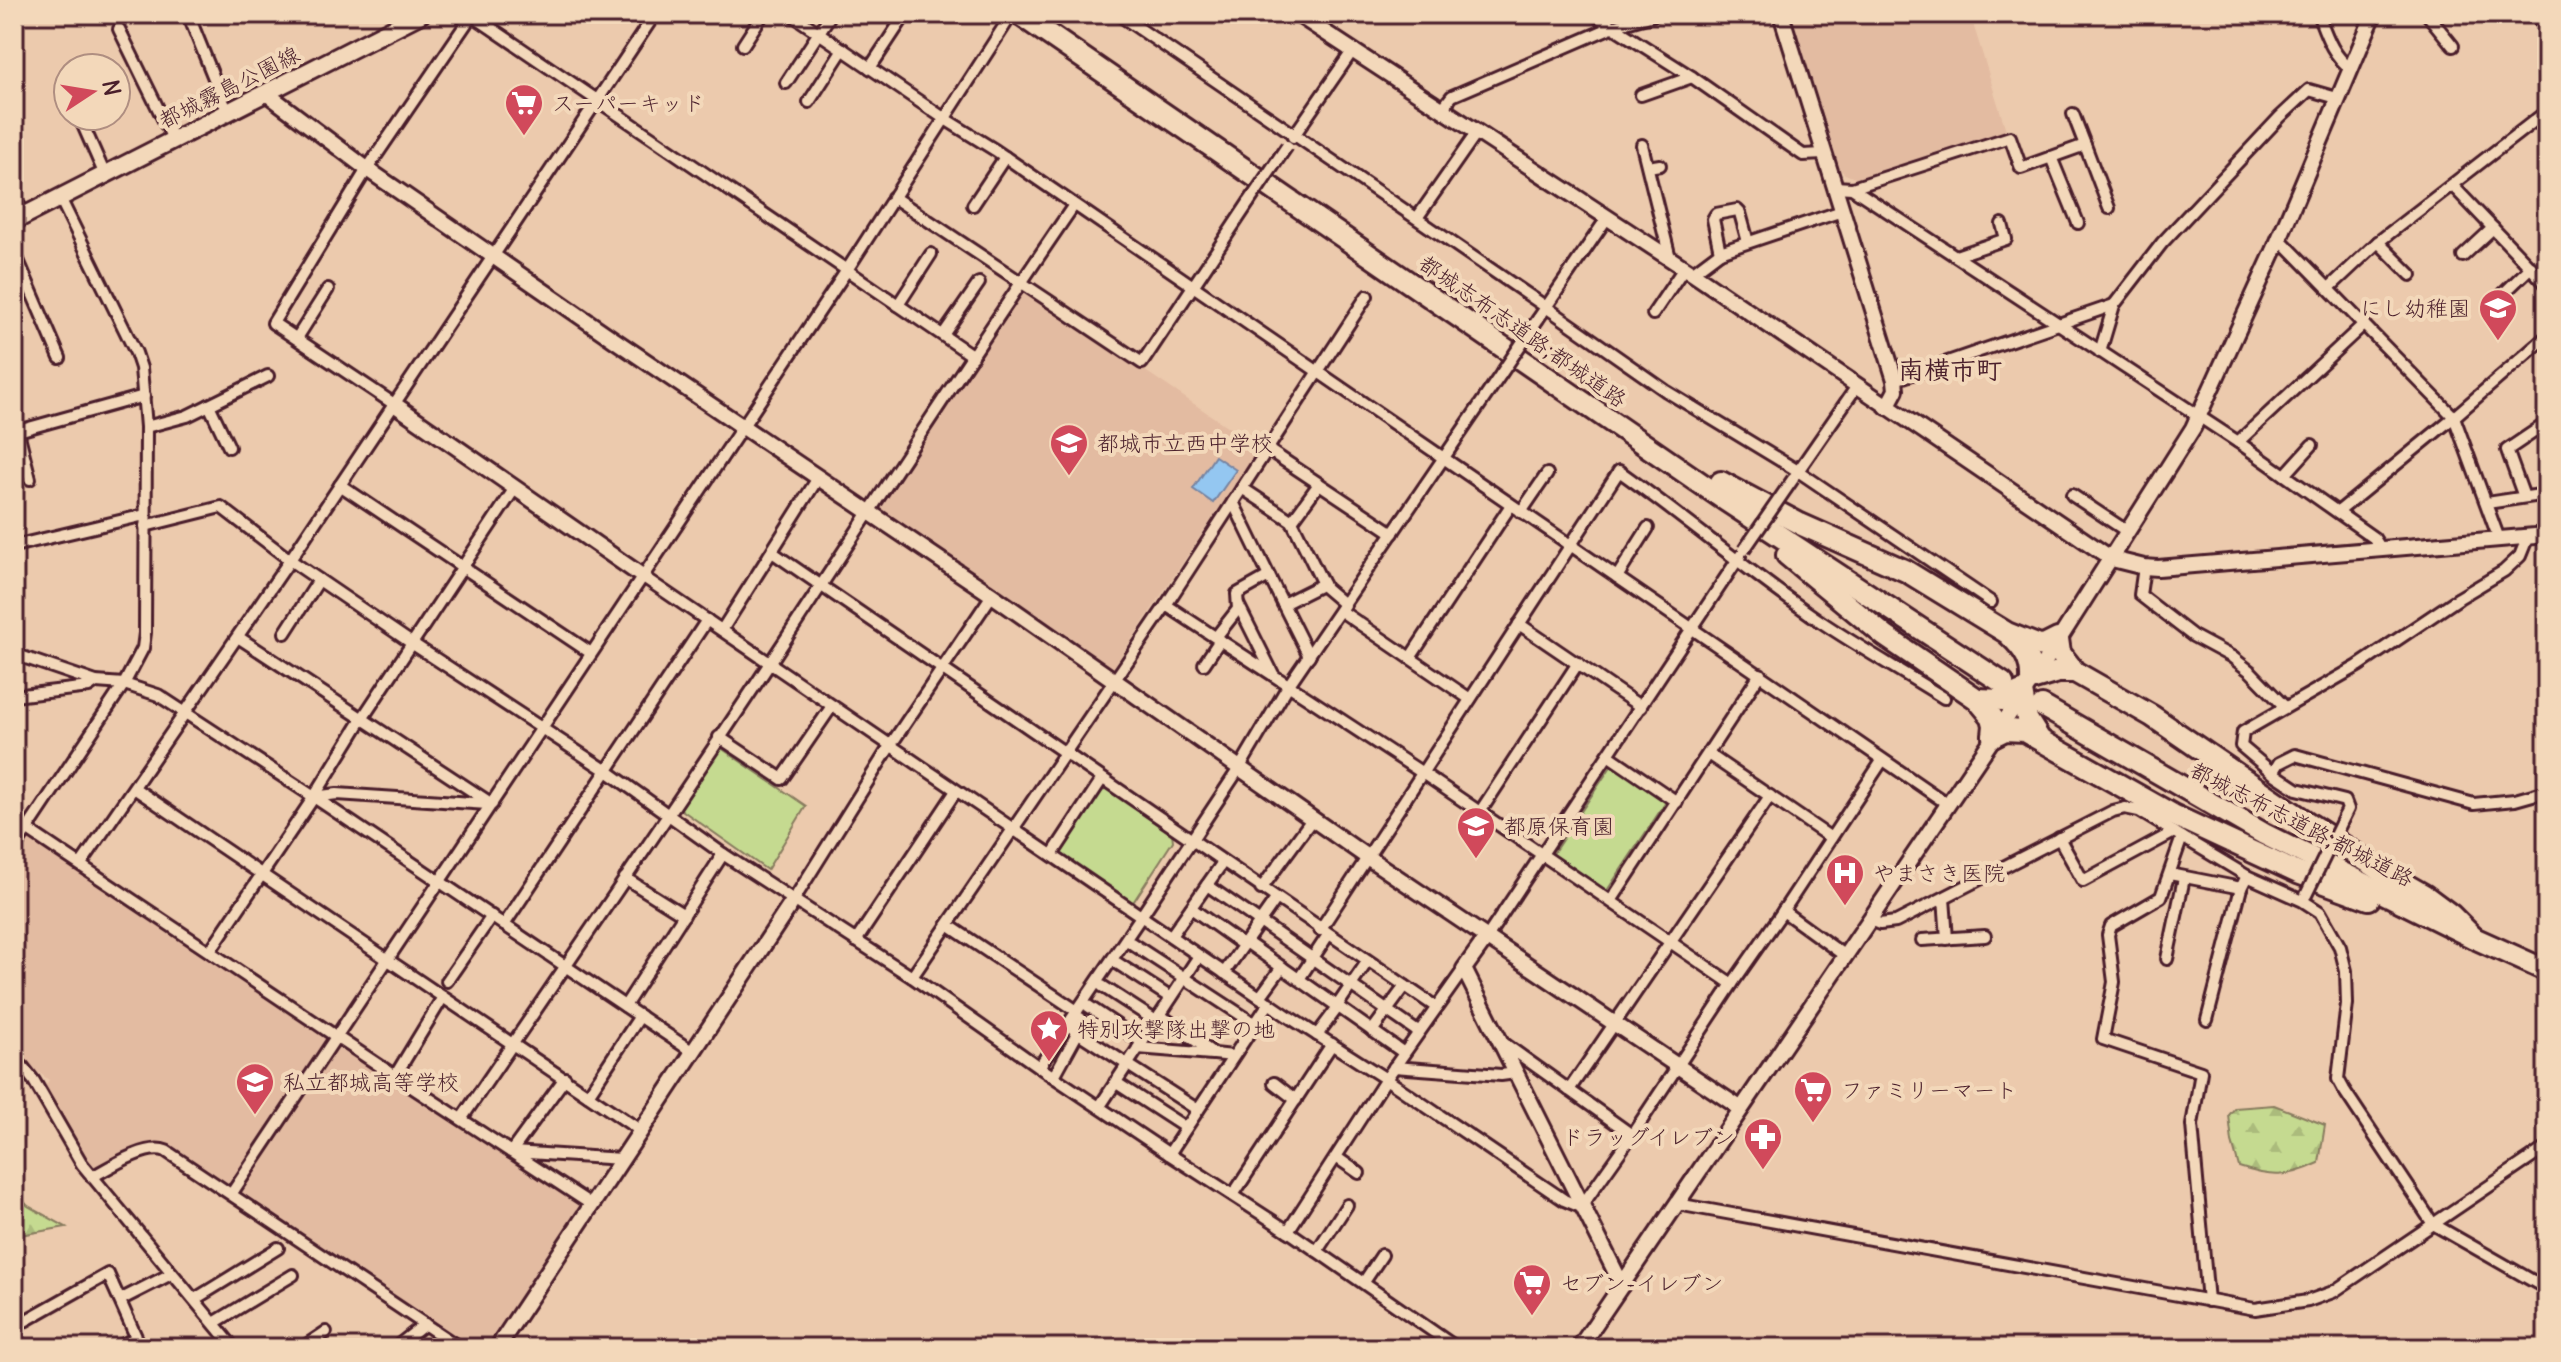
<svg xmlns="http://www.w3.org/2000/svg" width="2561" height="1362" viewBox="0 0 2561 1362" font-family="Delius,'Klee One',sans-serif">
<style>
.built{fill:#e3bba1}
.forest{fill:url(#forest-firs);stroke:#887c5e;stroke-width:2}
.green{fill:#c5da90;stroke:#887c5e;stroke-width:2}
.water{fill:#94c7f1;stroke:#7684a2;stroke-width:2}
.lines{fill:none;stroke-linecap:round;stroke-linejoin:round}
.street-casing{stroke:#4a1f2b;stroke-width:16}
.secondary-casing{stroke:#4a1f2b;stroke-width:20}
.primary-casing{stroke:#4a1f2b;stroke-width:22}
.highway-casing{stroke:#4a1f2b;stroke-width:26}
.street{stroke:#f3d8ba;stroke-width:10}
.secondary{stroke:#f3d8ba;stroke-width:14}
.primary{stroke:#f3d8ba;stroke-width:16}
.highway{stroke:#f3d8ba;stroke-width:20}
.street-bridge-casing{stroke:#4a1f2b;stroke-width:16;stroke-linecap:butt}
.street-bridge{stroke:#f3d8ba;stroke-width:10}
.labels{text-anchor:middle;stroke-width:8;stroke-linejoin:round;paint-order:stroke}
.street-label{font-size:22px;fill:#4a1f2b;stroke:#f3d8ba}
.poi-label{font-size:22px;fill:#4a1f2b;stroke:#f3d8ba;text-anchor:start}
.quarter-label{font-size:26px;font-weight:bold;fill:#4a1f2b;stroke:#f3d8ba}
</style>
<defs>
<pattern id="forest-firs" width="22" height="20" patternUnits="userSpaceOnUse" patternTransform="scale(2)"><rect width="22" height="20" fill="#c5da90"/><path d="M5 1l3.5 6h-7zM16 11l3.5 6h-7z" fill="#abbb7c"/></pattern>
</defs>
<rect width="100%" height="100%" fill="#eccaad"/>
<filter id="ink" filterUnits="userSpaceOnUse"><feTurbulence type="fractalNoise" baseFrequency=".0125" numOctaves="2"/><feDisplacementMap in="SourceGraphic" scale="16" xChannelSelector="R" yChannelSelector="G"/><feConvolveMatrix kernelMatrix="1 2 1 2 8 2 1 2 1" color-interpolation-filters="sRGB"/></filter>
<g filter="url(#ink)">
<!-- built -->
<g class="built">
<polygon points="1792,14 1970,14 2006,130 2002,135 1857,179 1845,174 1838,168"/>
<polygon points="1026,290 1259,448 1112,669 881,512 879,506 1023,291"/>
<polygon points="28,836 576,1201 579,1205 578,1211 489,1348 470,1348 163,1141 104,1167 92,1166 85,1158 47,1091 46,1085 49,1080 14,1055 14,858"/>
</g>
<!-- forest -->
<g class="forest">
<path d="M2274,1105L2325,1125L2319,1163C2287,1178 2272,1178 2239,1167L2232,1142L2229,1115L2235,1108Z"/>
<polygon points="14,1191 28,1206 66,1227 14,1236"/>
</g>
<!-- green -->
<g class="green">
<polygon points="721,748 806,806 767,870 679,808"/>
<polygon points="1612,765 1666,802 1606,892 1552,855"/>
<polygon points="1101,785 1172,833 1173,841 1132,904 1056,853"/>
</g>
<!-- water -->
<polygon class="water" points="1215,456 1236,470 1213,503 1193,489"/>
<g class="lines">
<!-- street casing -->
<g class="street-casing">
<g id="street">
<polyline points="188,14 228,113"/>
<polyline points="791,14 945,119 995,150 1949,805"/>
<polyline points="1118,14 1546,307 1666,391 1798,471 1991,602"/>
<polyline points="1593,14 1692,77 1803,155 1824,154"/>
<path d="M2318,14C2326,34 2332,55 2350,68"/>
<polyline points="2427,14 2453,46"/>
<polyline points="2496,14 2497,15"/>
<polyline points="2536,14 2547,31"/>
<polyline points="119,29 174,141"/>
<polyline points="743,45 763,14"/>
<polyline points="870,68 903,18"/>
<polyline points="65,82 68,90"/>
<polyline points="786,83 831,14"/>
<polyline points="1641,95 1692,77"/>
<polyline points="809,102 843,49"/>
<polyline points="1442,109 1452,96 1612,27 1657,14"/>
<polyline points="2073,114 2085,145"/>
<polyline points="79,116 105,175"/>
<polyline points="1293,137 1353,50"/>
<polyline points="1642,145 1670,258"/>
<polyline points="2051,157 2078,223"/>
<polyline points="1648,167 1660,165"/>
<polyline points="2452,185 2547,285"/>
<polyline points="1835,187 1852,188 2238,442 2374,538 2381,549"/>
<polyline points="1852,188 2010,137 2021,168 2085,145 2109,208"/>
<polyline points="14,194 24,216"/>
<polyline points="893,197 1142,363 1249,202"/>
<polyline points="973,205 1005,157"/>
<polyline points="1417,218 1477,132"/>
<polyline points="2279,238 2454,417 2499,539"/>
<polyline points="2378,242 2411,275"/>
<polyline points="14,251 60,358"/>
<polyline points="1720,252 1713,219 1716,214 1737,210 1740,213 1748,242"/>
<polyline points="1956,256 2006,239 2002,224"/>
<polyline points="2463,256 2493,228"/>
<polyline points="1692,273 1720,252 1842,211"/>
<polyline points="2329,288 2378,242 2547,111"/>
<polyline points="2503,294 2531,267"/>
<polyline points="898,305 931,254"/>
<polyline points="1653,314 1684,268"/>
<polyline points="1538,319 1607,218"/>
<polyline points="943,335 979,283"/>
<polyline points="297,338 328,289"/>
<polyline points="2100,352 2114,305 2162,243 2280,117 2309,90 2337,98"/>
<polyline points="1895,380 2114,305"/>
<polyline points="394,404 273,323 367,169 472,15 973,356"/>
<polyline points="209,405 229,447"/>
<polyline points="14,416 30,479"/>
<polyline points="146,427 187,416 268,376"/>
<polyline points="18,431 144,396"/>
<polyline points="2238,442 2364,324"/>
<polyline points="1267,449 1393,533"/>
<polyline points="1796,474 1857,386"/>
<polyline points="2285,475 2312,445"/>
<polyline points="340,485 591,653"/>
<polyline points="1242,488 1292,521 1319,484"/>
<polyline points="2072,495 2128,532"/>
<polyline points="2524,497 2507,450 2547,423"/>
<polyline points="1233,502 1269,576"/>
<polyline points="2487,503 2547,494"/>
<polyline points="1521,512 1547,474"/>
<polyline points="2338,512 2454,417 2547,336"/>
<polyline points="1292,521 1325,588 1345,605"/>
<polyline points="145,526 221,507 290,560 413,644 607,771 723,854 912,977 1039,1067 1169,1154 1288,1231 1457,1348"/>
<polyline points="2528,536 2520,556 2504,571 2459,598 2358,666 2243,732 2241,746 2273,773 2279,763 2295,755 2474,804 2515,800 2547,791"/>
<polyline points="14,546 145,515"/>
<polyline points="772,552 1436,1007"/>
<polyline points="2144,567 2140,595 2193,636 2232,657 2251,672 2285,707"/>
<polyline points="642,576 1289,1017 1386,1079 1564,1200 1581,1207 1632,1135 1732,984 1421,772 1166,605"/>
<polyline points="1617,577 1648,528"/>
<polyline points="1238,604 1273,674"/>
<polyline points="1283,604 1323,584"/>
<polyline points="1341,611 1470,699"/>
<polyline points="1519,624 1641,707"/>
<polyline points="722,630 818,478"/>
<polyline points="285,633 319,580"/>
<polyline points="238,637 492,804"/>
<polyline points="1216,637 1238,609 1237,594 1269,576 1309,656"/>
<polyline points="14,654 96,682 124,684 158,695 314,797 693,1052"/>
<polyline points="1410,658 1511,505"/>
<polyline points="1204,664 1220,640"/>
<polyline points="14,696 89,687 96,682"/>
<polyline points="719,737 782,779 832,706"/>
<polyline points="1708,754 1831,838"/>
<polyline points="1608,755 1677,802"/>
<polyline points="2273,773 2297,789 2345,801 2348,809 2344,817"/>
<polyline points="134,788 641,1131"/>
<polyline points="314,797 337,794 488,804"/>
<polyline points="1480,812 1578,663"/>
<polyline points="28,830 395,1076 592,1205"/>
<polyline points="2182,837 2161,897 2111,926 2108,935 2114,982 2103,1039 2201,1072 2192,1125 2208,1301"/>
<polyline points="2059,838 2083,881 2174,832"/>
<polyline points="14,849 124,684 143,648 145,633 146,427 141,368 136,353 60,198"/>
<polyline points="1052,855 1102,779"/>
<polyline points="81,864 290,560 655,14"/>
<polyline points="2170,874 2241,888 2247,876 2303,901 2320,912 2340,947 2346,971 2347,1004 2338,1079 2344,1090 2433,1224 2547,1289"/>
<polyline points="625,878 684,915"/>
<polyline points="1207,885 1418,1032"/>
<polyline points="1261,889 1313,818"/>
<polyline points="1944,898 1947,939"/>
<polyline points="793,901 890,746 992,595"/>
<polyline points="1611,901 1760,674"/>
<polyline points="1191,908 1243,945"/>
<polyline points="1783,911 1845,956"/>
<polyline points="1870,920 1880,924 1896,922 2113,811 2125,808 2139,811 2247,876"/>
<polyline points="504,925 707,620"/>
<polyline points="948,925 1077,1011"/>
<path d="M1320,930L1619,471C1687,519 1751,574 1820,621C1860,648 1903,672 1944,698"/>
<polyline points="1171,936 1223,862"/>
<polyline points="1487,937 1740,556"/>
<polyline points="1922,940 1985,936"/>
<polyline points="856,941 956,791"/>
<polyline points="1246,942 1404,1053"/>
<polyline points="1131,943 1255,1024"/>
<polyline points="210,951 314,797 362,719 515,488"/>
<polyline points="2167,959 2184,878"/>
<polyline points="1117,963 1171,998"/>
<polyline points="1224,973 1276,899"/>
<polyline points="912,977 1166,605 1367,296"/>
<polyline points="1299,979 1328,935"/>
<polyline points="447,981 492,916"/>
<polyline points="1732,984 1783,911 1882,761"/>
<polyline points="1102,986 1156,1021"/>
<polyline points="1260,997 1282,967"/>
<polyline points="625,1006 723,854"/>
<polyline points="1088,1006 1142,1042"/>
<polyline points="1337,1006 1367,962"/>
<polyline points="1160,1015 1214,1054 1233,1056"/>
<polyline points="2207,1020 2241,888"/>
<polyline points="1074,1030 1198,1110"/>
<polyline points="1372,1031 1405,986"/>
<polyline points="1317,1035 1338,1007"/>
<polyline points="1502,1042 1632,1135"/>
<polyline points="1138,1048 1212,1054"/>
<polyline points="14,1061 23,1067 34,1081 82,1164 234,1348"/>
<polyline points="1039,1067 1142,915 1240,767 1288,686 1501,374"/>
<polyline points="1394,1067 1501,1075 1516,1073"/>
<polyline points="395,1076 443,997"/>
<polyline points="1054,1076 1076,1036 1074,1027 1080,1018"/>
<polyline points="1115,1082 1186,1128"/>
<polyline points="1274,1083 1296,1100"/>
<polyline points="1569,1090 1770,796"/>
<polyline points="588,1095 640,1016"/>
<polyline points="1100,1106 1199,956"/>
<path d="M462,1118C565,967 669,816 770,663C871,510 970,356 1074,205"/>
<polyline points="511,1152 565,1078"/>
<polyline points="513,1152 622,1159"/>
<polyline points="1169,1154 1269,1003"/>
<polyline points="1336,1157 1359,1173"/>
<path d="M92,1177C110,1167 147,1143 166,1151L460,1348"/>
<polyline points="232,1193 847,270 1012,14"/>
<polyline points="1233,1195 1332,1044"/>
<polyline points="1677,1204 2255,1309 2308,1301 2333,1292 2547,1147"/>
<polyline points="1288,1231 1386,1079 1464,969"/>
<polyline points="1317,1251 1347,1205"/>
<polyline points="1364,1282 1382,1255"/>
<polyline points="195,1299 278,1248"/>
<polyline points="120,1300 171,1274"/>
<polyline points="214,1323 293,1275"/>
<polyline points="14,1327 108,1274 141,1348"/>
<polyline points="117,1348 135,1338"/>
<polyline points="302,1348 326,1332"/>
<polyline points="395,1348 425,1324"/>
</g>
</g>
<!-- secondary casing -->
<g class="secondary-casing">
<g id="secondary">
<polyline points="1297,14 1692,273 2112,559 2144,567 2158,568 2547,535"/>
<polyline points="1781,14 1895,380 1896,390 1887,407"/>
<polyline points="266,93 367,169 613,339 992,595 1367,857 1740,1108"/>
<polyline points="394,404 642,576"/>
<polyline points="1487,937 1464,969 1622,1285"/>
<polyline points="497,1348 793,901"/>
<polyline points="1579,1348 2048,657 2193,428 2274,251 2374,14"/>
</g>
</g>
<!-- primary casing -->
<g class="primary-casing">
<polyline id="primary" points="14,221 421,14"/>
</g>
<!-- highway casing -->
<g class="highway-casing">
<g id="highway">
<polyline points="1019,14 1725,500 2003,683"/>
<polyline points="1721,482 1800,524 1906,571 2007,633 2042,647 2058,639 2060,653 2075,672 2152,716 2311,825 2382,871 2424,895 2451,915 2474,938"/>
<polyline points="1787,555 1885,636 1977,699 1992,717 1994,725 1993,736"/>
<path d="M2010,636C2024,649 2032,661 2031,680L2058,672H2075"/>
<polyline points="1977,699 2003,700 2022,692 2027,719 2039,738"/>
<polyline points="2042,706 2264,834 2474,938 2547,971"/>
<polyline points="1993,736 2005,730 2024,731 2173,815 2298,873 2369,899"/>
</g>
</g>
<!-- street -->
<use href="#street" class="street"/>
<!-- secondary -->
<use href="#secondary" class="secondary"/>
<!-- primary -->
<use href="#primary" class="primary"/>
<!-- highway -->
<use href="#highway" class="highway"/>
<!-- street-bridge casing -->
<g class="street-bridge-casing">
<g id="street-bridge">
<polyline points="1249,202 1287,146"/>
<polyline points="1501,374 1538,319"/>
<polyline points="1744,550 1793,479"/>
<polyline points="2306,895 2344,817"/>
</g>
</g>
<!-- street-bridge -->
<use href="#street-bridge" class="street-bridge"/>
</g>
</g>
<!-- icons -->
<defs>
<g id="supermarket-pin" transform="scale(2)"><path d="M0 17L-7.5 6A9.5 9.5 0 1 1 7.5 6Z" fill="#d1495b" stroke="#f3d8ba"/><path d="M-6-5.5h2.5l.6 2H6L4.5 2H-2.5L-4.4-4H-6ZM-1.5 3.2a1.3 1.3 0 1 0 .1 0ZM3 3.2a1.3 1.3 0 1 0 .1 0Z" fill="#fff"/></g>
<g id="school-pin" transform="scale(2)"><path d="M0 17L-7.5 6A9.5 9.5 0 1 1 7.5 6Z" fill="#d1495b" stroke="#f3d8ba"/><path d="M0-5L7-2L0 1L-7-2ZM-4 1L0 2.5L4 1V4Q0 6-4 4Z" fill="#fff"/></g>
<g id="hospital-pin" transform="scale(2)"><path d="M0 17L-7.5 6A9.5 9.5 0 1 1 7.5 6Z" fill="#d1495b" stroke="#f3d8ba"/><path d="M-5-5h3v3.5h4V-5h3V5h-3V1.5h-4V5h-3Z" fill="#fff"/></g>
<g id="sight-pin" transform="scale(2)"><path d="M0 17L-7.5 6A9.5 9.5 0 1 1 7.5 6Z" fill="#d1495b" stroke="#f3d8ba"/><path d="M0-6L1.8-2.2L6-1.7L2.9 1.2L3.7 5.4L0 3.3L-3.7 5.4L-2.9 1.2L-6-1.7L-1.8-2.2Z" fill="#fff"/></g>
<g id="pharmacy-pin" transform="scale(2)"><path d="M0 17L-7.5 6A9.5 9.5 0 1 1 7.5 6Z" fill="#d1495b" stroke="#f3d8ba"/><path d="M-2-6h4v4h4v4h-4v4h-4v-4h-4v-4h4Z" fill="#fff"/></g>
</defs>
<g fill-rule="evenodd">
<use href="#supermarket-pin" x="524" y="103"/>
<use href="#school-pin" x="2498" y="308"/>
<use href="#school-pin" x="1069" y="443"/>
<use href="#school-pin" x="1476" y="826"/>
<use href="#hospital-pin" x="1845" y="873"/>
<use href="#sight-pin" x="1049" y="1029"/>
<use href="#school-pin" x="255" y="1082"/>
<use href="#supermarket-pin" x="1813" y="1090"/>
<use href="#pharmacy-pin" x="1763" y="1137"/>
<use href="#supermarket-pin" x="1532" y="1283"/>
</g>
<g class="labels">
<!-- street labels -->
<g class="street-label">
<text transform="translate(229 87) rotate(-27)" y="8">都城霧島公園線</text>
<text transform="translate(1523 331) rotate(35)" y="8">都城志布志道路;都城道路</text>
<text transform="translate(2302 824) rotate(27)" y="8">都城志布志道路;都城道路</text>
</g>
<!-- poi labels -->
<g class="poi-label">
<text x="552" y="111">スーパーキッド</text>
<text x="2470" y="316" text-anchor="end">にし幼稚園</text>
<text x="1097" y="451">都城市立西中学校</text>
<text x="1504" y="834">都原保育園</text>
<text x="1873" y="881">やまさき医院</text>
<text x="1077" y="1037">特別攻撃隊出撃の地</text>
<text x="283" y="1090">私立都城高等学校</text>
<text x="1841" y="1098">ファミリーマート</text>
<text x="1735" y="1145" text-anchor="end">ドラッグイレブン</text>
<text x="1560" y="1291">セブン-イレブン</text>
</g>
<!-- quarter labels -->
<g class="quarter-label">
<text x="1950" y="379">南横市町</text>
</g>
</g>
<!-- margin -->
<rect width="2561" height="1362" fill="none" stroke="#f3d8ba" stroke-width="48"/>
<rect x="24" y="24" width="2513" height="1314" fill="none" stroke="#4a1f2b" stroke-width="3" filter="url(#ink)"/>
<!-- north arrow -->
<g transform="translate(92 92) rotate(78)"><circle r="38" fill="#f3d8ba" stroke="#af8e81" stroke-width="2"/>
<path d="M0-6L14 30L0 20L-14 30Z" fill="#d1495b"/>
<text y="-12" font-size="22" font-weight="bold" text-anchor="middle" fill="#4a1f2b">N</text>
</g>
</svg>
